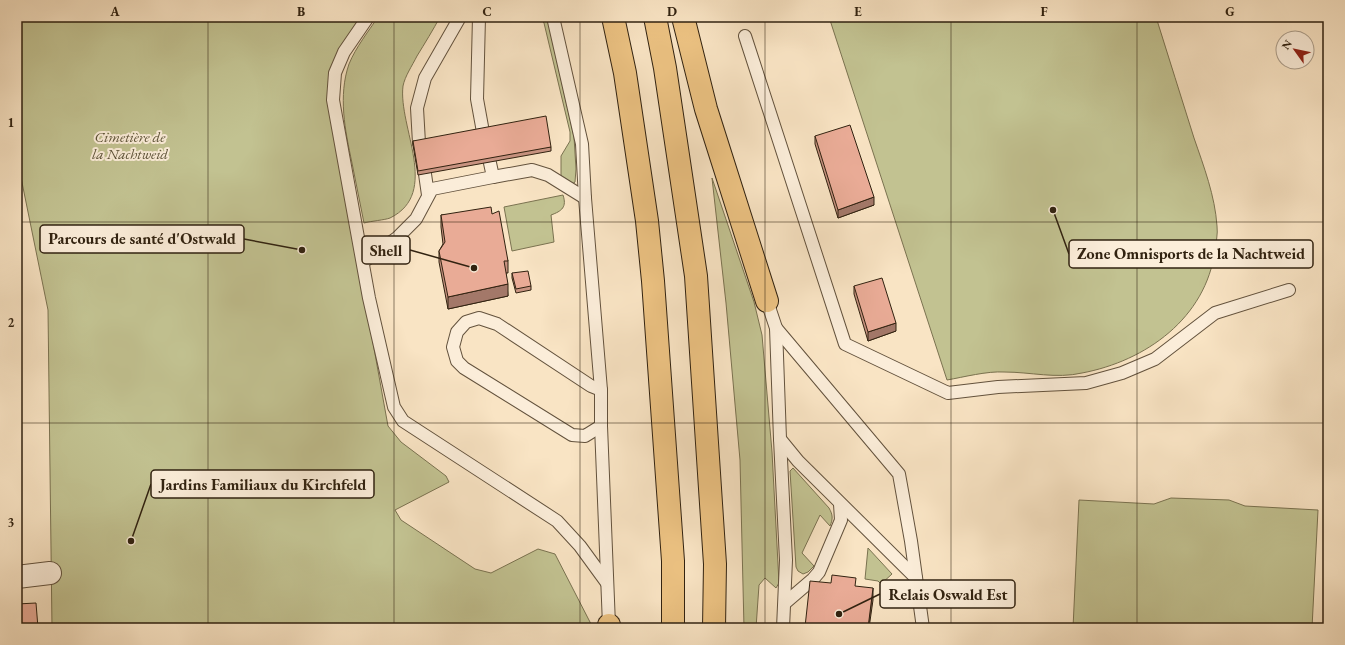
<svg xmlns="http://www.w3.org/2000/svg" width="1345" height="645" viewBox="0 0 1345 645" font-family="'EB Garamond',serif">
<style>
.green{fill:#c2c291;stroke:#7a7250}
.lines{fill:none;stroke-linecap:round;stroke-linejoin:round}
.service-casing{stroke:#63523d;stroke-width:14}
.minor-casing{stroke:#63523d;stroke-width:24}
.trunk-casing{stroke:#312210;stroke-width:24}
.service{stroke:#fbedd9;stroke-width:12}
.minor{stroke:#fbedd9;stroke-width:22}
.trunk{stroke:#ecc282;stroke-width:22}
.wall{fill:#c89381;stroke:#312210}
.shaded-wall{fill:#a37869;stroke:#312210}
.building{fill:#e9ab96;stroke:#312210}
.grid{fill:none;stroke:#312210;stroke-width:1;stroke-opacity:0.55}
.labels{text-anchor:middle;stroke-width:4;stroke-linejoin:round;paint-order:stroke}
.park-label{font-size:15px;font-style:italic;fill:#5c5237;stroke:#fbedd9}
.leader{fill:none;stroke:#312210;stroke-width:1.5}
.callout-dot{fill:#312210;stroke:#fbedd9;stroke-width:1.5}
.callout{fill:#fbedd9;stroke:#312210;stroke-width:1.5}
.callout-label{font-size:16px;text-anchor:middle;font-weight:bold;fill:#312210}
.neatline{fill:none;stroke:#312210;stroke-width:1.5}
.grid-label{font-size:13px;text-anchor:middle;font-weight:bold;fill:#312210}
</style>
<rect width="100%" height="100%" fill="#f9e4c4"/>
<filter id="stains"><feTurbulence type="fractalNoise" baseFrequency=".005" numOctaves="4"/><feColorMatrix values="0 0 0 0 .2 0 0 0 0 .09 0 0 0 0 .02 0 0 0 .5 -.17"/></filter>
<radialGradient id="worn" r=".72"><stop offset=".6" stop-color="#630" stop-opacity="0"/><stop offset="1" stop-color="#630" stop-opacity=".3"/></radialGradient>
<!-- green -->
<g class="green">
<polygon points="17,17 363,17 329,98 384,404 388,426 401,442 446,476 449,482 395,510 401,520 475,569 491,573 538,549 555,554 591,624 597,625 597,628 52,628 48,310 17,158"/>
<path d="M378,17H440C433,30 425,43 417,56C412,66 405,76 403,86C398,127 441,193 390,218C385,220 371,221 364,223C360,203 356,183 352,163C345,130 338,96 349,64C356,47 368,32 378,17Z"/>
<polygon points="539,17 547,17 574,137 576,169 575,182 571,185 561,176 561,156 570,141 570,132 544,23"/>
<path d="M829,17H1156C1169,57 1181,98 1194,138C1204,167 1215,196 1217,226C1218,234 1216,242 1215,250C1206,318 1146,361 1082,373C1056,379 1031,372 1004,372C987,371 964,377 947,380Z"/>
<polygon points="712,178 754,302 762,335 772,452 779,583 776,588 765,578 759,585 756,628 744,628 740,460 726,303"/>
<path d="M563,195C567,207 562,211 551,215L554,242L512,251L504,207Z"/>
<path d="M793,468L829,508C833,515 833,519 830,526L820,515L802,553L814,566L808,572L803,574L798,571L796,567L790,471Z"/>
<polygon points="1171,498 1229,500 1245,506 1318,510 1312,628 1073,628 1079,500 1154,504"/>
<polygon points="868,548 892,574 881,584 878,581 865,579"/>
</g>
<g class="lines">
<!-- service casing -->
<g class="service-casing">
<g id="service">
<polyline points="368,17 344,52 335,73 333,100 369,298 394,407 403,421 557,521 580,546 607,583"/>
<polyline points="479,17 477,99 483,132"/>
<polyline points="553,17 582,144 585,198 601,390 601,426 609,625"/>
<polyline points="745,36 845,344 948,393 998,387 1086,383 1122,373 1155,359 1215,313 1289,290"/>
<polyline points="419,143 417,108 425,78 460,17"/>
<polyline points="425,174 428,195"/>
<polyline points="493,177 532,170 548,175 585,198"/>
<polyline points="363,262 397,238 416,219 432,189 493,177 490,163"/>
<polyline points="767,301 776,328 780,439 798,461 916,578"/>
<polyline points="776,328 899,474 911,541 923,628"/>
<polyline points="601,426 585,436 572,435 464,368 457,361 453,347 457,332 466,322 479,318 497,324 591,386 601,390"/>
<polyline points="780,439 786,560 783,628"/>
<polyline points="785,603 813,579 819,572 841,520 840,504"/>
</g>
</g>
<!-- minor casing -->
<g class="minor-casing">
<polyline id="minor" points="17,577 50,573"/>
</g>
<!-- trunk casing -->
<g class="trunk-casing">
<g id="trunk">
<polyline points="613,17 625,73 647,221 653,281 673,561 673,628"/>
<polyline points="655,17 665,68 696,276 715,564 714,628"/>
<polyline points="683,17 706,109 767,301"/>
<polyline points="609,625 609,628"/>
</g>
</g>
<!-- service -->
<use href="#service" class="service"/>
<!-- minor -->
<use href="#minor" class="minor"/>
<!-- trunk -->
<use href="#trunk" class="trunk"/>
</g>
<!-- wall -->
<g class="wall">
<polygon points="815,136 874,205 838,218 815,144"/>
<polygon points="413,141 551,147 551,151 418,175 413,145"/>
<polygon points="492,214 508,261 508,273 506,273 508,296 448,309 439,262 439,251 443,244 441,227 441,215"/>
<polygon points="512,273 531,286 531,290 516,293 512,278"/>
<polygon points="854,286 896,331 868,341 854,294"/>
<polygon points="17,461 20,479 20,487 17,488"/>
</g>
<!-- shaded-wall -->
<g class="shaded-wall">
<polygon points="874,197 874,205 838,218 838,210"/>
<polygon points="508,284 508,296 448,309 448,297"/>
<polygon points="896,323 896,331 868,341 868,332"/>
<polygon points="18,412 18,420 17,421 17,413"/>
<polygon points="873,588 873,600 869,628 868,628"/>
</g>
<!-- building -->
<g class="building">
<polygon points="546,116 551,147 418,171 413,141"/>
<polygon points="850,125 874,197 838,210 815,136"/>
<polygon points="491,207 492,214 499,211 508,261 504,261 508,284 448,297 439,251 445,242 441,215"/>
<polygon points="528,271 531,286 516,289 512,273"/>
<polygon points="882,278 896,323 868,332 854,286"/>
<polygon points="17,461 20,479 17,479"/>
<polygon points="832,575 856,578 855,586 873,588 868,628 814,628 805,627 810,581 831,583"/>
<polygon points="36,603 38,628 17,628 17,604"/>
</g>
<!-- grid -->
<path class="grid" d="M208,17V628M394,17V628M580,17V628M765,17V628M951,17V628M1137,17V628M17,222H1328M17,423H1328"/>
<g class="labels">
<!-- park labels -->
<g class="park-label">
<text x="130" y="142">Cimetière de<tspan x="130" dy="17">la Nachtweid</tspan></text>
</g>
</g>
<!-- callouts -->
<path class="leader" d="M302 250L244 239M474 268L410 250M1053 210L1069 254M131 541L151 484M839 614L880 594"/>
<g class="callout-dot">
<circle cx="302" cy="250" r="4"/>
<circle cx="474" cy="268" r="4"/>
<circle cx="1053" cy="210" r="4"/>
<circle cx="131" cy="541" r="4"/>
<circle cx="839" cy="614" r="4"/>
</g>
<g class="callout">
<rect x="40" y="225" width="204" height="28" rx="4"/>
<rect x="362" y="236" width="48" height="28" rx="4"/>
<rect x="1069" y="240" width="244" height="28" rx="4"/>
<rect x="151" y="470" width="223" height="28" rx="4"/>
<rect x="880" y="580" width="135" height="28" rx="4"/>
</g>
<g class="callout-label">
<text x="142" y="244">Parcours de santé d'Ostwald</text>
<text x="386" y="256">Shell</text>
<text x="1191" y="259">Zone Omnisports de la Nachtweid</text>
<text x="263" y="490">Jardins Familiaux du Kirchfeld</text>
<text x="948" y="600">Relais Oswald Est</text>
</g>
<!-- margin -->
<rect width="1345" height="645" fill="none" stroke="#f9e4c4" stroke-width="44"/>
<!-- north arrow -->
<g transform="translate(1295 50) rotate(303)"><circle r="19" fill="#fbedd9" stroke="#aa9c89"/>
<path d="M0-3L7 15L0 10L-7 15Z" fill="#8f2418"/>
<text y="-6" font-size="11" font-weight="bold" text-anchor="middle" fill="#312210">N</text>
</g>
<rect x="22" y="22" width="1301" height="601" class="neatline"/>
<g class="grid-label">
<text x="115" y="16">A</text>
<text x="301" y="16">B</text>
<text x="487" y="16">C</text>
<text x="672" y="16">D</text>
<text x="858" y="16">E</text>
<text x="1044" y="16">F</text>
<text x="1230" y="16">G</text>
<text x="11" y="127">1</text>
<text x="11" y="327">2</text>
<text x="11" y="527">3</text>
</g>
<rect width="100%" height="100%" filter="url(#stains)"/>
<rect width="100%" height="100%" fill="url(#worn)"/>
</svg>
